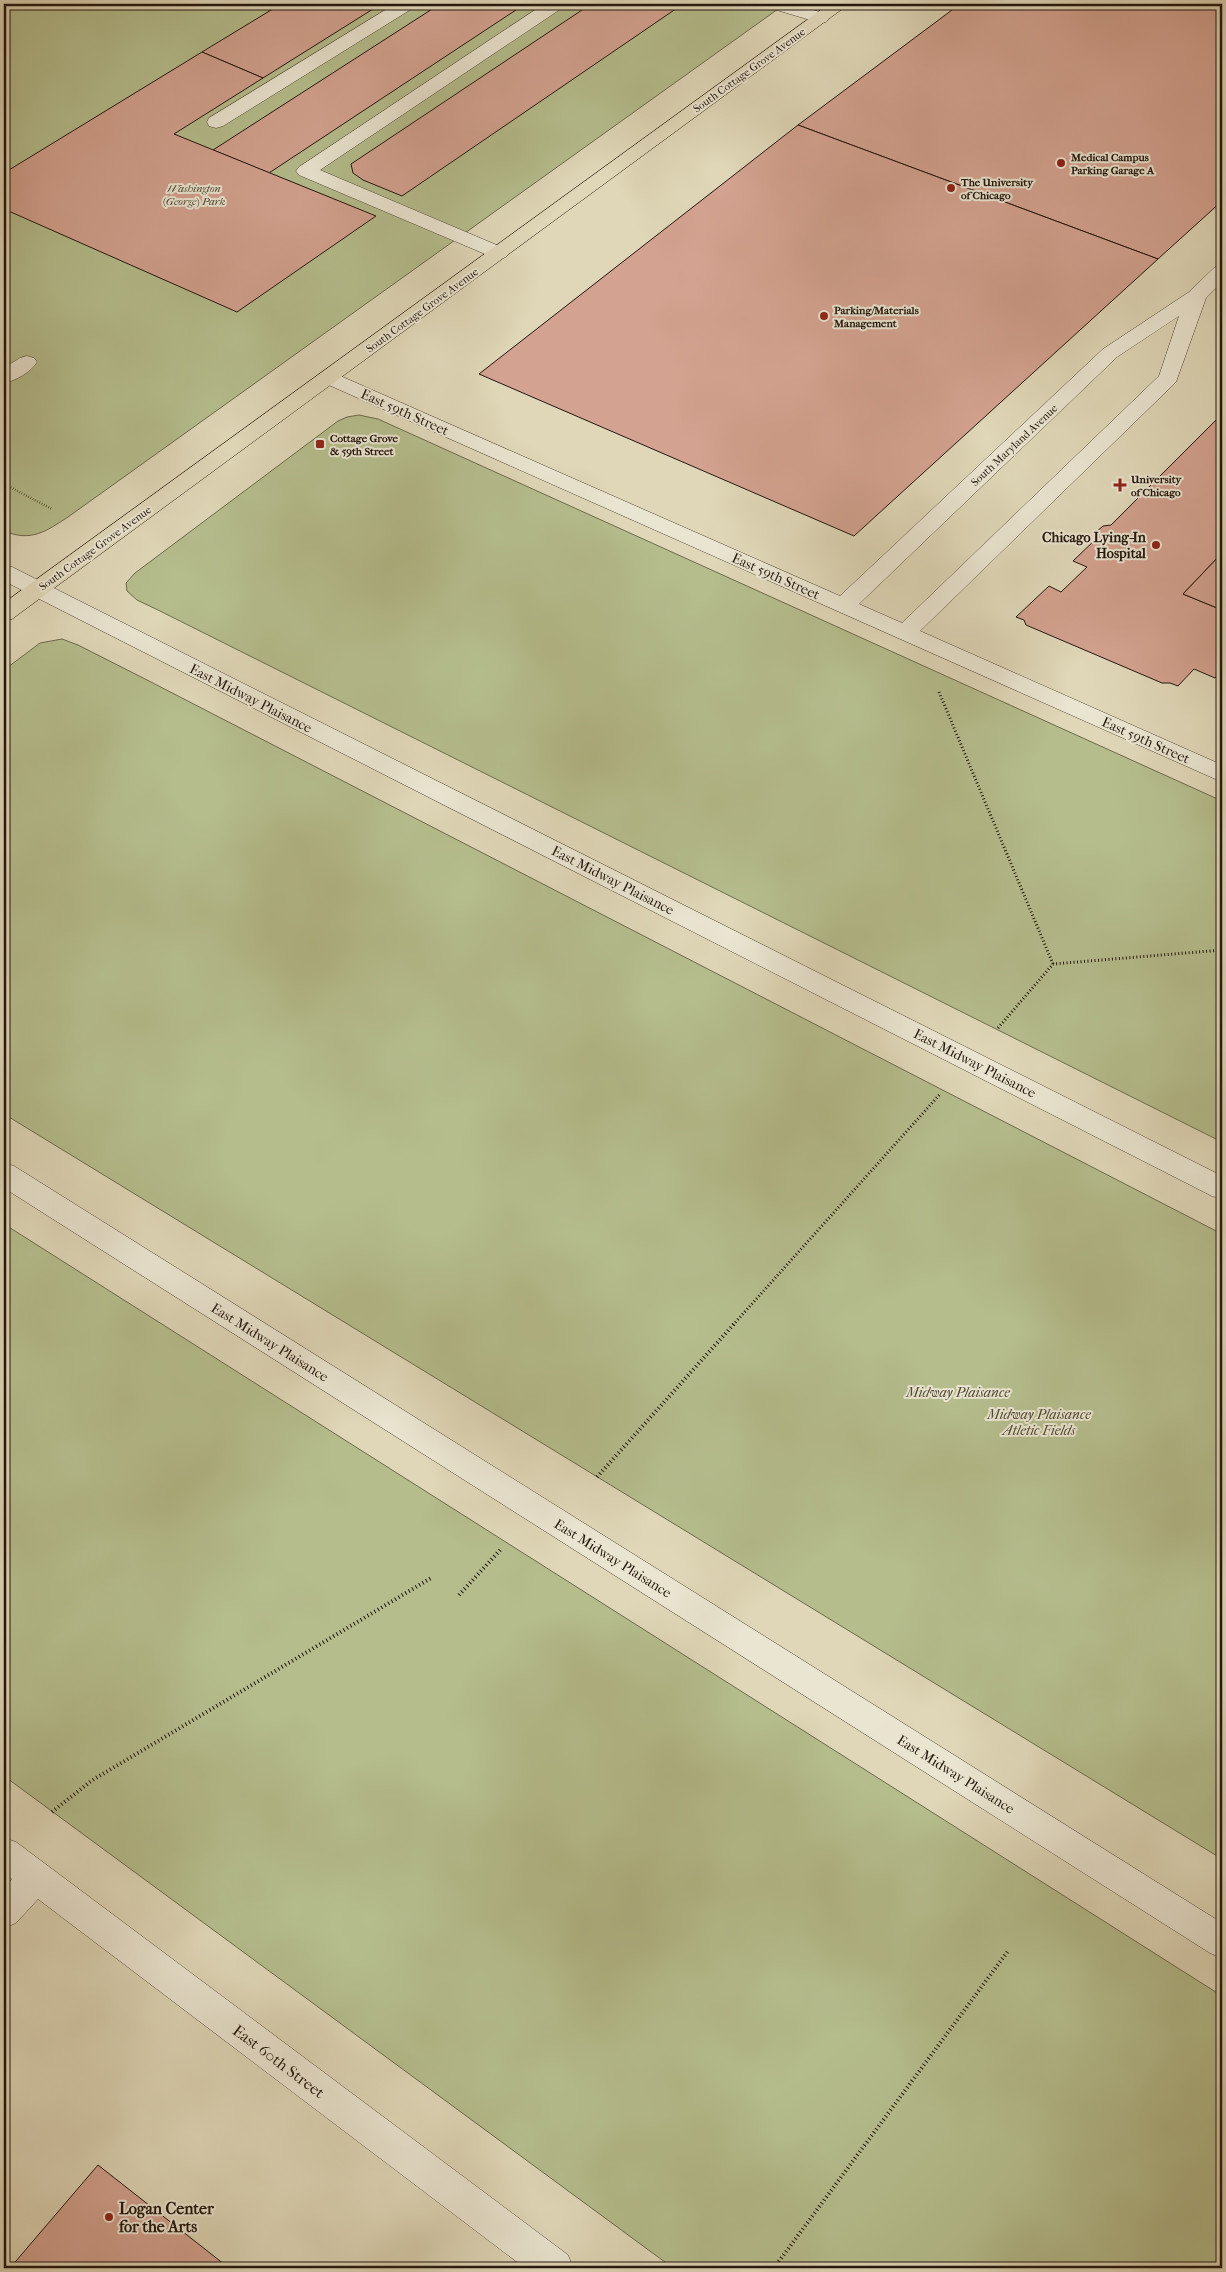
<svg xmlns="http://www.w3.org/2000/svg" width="1226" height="2272" viewBox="0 0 1226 2272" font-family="'IM FELL French Canon',serif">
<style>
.green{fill:#b5bd8d;stroke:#6c6a4d}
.building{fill:#d3a290;stroke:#23160d}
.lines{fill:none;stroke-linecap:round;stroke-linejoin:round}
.minor-casing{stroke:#524638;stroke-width:1}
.major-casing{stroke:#23160d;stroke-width:1}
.path-far2{stroke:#23160d;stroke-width:2.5;stroke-dasharray:0.5 2;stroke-linecap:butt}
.path-far1{stroke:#23160d;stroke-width:3;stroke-dasharray:1 2.5;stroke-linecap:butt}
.path{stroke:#23160d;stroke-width:4;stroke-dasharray:1 3;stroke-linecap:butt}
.minor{fill:#eae5d1;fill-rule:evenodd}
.major{fill:#dfd7b8;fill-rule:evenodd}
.poi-dot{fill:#8f2418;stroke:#eae5d1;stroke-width:2}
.labels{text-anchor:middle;stroke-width:4;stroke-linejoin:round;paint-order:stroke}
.far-street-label{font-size:11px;fill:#23160d;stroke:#eae5d1}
.far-poi-label{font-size:11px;font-weight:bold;fill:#23160d;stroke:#eae5d1;text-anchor:start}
.far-park-label{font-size:11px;font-style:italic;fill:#4f4833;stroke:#eae5d1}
.street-label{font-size:14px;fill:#23160d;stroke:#eae5d1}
.poi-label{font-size:14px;font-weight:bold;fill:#23160d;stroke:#eae5d1;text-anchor:end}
.park-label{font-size:14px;font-style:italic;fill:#4f4833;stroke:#eae5d1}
.near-street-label{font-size:16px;fill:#23160d;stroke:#eae5d1}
.near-poi-label{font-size:16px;font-weight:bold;fill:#23160d;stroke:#eae5d1;text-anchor:start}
</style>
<rect width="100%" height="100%" fill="#dfd7b8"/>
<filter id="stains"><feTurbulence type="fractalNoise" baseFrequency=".004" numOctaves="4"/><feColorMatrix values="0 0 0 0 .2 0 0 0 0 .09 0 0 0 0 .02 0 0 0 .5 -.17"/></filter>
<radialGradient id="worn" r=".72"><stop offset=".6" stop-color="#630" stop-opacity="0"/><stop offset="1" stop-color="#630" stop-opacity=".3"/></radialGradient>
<!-- green -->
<g class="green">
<path d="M4,4H785L68,517C45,532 31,542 4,531Z"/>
<polygon points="359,415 378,419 1222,801 1222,1142 158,610 137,600 127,591 126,583 135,573 338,421 347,417"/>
<polygon points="62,639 78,645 149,681 1222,1234 1222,1859 4,1114 4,670 40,643"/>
<polygon points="4,1224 1222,1996 1222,2268 673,2268 4,1776"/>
</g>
<!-- building -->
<g class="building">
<polygon points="281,4 381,4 263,78 202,52"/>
<polygon points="440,4 525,4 269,173 213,150"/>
<polygon points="591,4 683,4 402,196 363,180 353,173 351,164"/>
<polygon points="960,4 1222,4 1222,201 1158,259 798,125"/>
<polygon points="202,52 263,78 174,134 376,216 237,312 4,209 4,173"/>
<polygon points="798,125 1158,259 854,536 479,374"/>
<polygon points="1222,414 1222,553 1183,594 1222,610 1222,670 1215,678 1194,669 1178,686 1170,683 1162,683 1026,625 1024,620 1016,617 1049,586 1061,592 1087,567 1073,561 1099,536 1096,532 1103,526 1111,525"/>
<polygon points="1222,553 1222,610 1183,594"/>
<polygon points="98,2165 229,2268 10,2268"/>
</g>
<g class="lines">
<!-- minor casing -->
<g class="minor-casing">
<g id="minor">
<polygon points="395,4 416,4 413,8 223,126 216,128 209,126 207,122 209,118"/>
<polygon points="544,4 565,4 562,8 320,170 506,249 509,253 506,257 499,259 492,257 299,175 296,171 299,167"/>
<polygon points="767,4 794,4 826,14 829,18 826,22 820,23 770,8"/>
<path d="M1222,265V282L1206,298L1176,382L920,631L1222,765V782L322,382L318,378L322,374L329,372L336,374L840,596L1103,349L1189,292L1215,267ZM1179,316L1159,376L902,623L859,604L1117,357Z"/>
<path d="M27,356L34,358L37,362C31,372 15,381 4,383V368L20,358Z"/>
<polygon points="4,565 12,567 1222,1176 1222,1199 1212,1196 4,581"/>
<polygon points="4,1163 14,1166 1222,1923 1222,1958 1210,1953 4,1188"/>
<polygon points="4,1838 16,1842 568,2255 573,2268 525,2268 38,1899 16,1923 4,1928 4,1888 12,1879 4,1873"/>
</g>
</g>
<!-- major casing -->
<g class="major-casing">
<polygon id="major" points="829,4 849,4 12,619 4,621 4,603"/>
</g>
<!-- path-far2 -->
<polyline class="path-far2" points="4,484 52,509"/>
<!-- path-far1 -->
<g class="path-far1">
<polyline points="939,692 1053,964"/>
<polyline points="998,1028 1053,964 1222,950"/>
<polyline points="733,1325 941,1093"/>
</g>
<!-- path -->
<g class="path">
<polyline points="597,1477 734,1324"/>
<polyline points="459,1595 502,1548"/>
<polyline points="52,1812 91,1781 431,1578"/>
<polyline points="774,2268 1008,1951"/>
</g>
<!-- minor -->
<use href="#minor" class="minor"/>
<!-- major -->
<use href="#major" class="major"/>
</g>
<!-- markers -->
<g class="poi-dot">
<circle cx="1061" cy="163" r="5"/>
<circle cx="951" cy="188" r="5"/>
<circle cx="824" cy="316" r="5"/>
<rect x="315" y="439" width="10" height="10" rx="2.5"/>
<path d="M1117.5 477.5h5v5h5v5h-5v5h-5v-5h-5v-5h5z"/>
<circle cx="1156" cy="545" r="5"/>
<circle cx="109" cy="2217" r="5"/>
</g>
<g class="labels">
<!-- far-street labels -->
<g class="far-street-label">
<text transform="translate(749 70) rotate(-36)" y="4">South Cottage Grove Avenue</text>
<text transform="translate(422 310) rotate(-36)" y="4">South Cottage Grove Avenue</text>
<text transform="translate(1014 445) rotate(-43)" y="4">South Maryland Avenue</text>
<text transform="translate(95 548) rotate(-36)" y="4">South Cottage Grove Avenue</text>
</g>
<!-- far-poi labels -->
<g class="far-poi-label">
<text x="1071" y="161">Medical Campus<tspan x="1071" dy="13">Parking Garage A</tspan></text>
<text x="961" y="186">The University<tspan x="961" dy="13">of Chicago</tspan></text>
<text x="834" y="314">Parking/Materials<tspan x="834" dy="13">Management</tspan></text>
<text x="330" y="442">Cottage Grove<tspan x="330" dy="13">&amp; 59th Street</tspan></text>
<text x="1131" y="483">University<tspan x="1131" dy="13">of Chicago</tspan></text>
</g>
<!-- far-park labels -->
<g class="far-park-label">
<text x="194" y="192">Washington<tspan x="194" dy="13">(George) Park</tspan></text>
</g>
<!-- street labels -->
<g class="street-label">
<text transform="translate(405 412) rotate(24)" y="5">East 59th Street</text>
<text transform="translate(776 576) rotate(24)" y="5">East 59th Street</text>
<text transform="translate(251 698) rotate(27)" y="5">East Midway Plaisance</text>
<text transform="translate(1146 740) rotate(24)" y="5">East 59th Street</text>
<text transform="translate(613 880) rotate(27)" y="5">East Midway Plaisance</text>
<text transform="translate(975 1063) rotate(27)" y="5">East Midway Plaisance</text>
<text transform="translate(270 1342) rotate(32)" y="5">East Midway Plaisance</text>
<text transform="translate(613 1558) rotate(32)" y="5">East Midway Plaisance</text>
<text transform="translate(956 1774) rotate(32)" y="5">East Midway Plaisance</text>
</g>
<!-- poi labels -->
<g class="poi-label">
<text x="1146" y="542">Chicago Lying-In<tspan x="1146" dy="16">Hospital</tspan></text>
</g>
<!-- park labels -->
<g class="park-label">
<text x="958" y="1397">Midway Plaisance</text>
<text x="1039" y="1419">Midway Plaisance<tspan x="1039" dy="16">Atletic Fields</tspan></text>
</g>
<!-- near-street labels -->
<g class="near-street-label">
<text transform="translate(279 2061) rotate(37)" y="6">East 60th Street</text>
</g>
<!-- near-poi labels -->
<g class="near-poi-label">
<text x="119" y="2214">Logan Center<tspan x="119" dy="18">for the Arts</tspan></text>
</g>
</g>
<!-- margin -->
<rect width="1226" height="2272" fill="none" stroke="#dfd7b8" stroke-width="20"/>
<rect x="5" y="5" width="1216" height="2262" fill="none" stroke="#23160d" stroke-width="2.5"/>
<rect x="10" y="10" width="1206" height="2252" fill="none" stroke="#23160d"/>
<rect width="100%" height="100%" filter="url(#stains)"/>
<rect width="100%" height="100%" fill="url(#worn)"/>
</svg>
